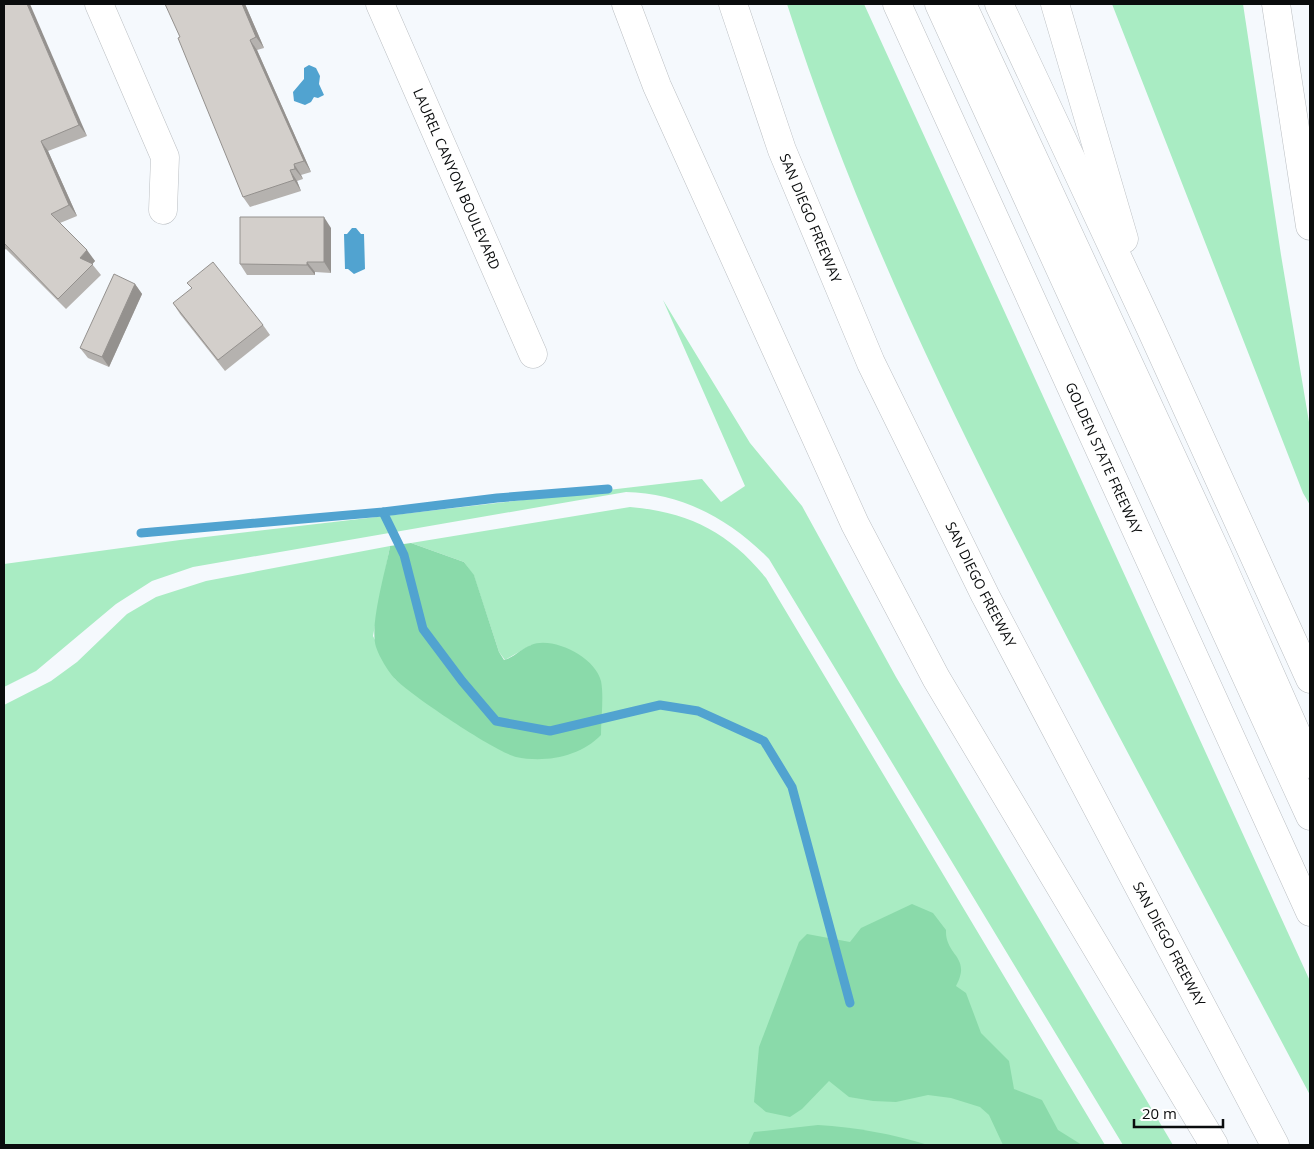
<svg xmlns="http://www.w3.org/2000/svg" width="1314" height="1149" viewBox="0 0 1314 1149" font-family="'Open Sans',sans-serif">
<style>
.green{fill:#a9ecc3}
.forest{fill:#8adaaa}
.water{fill:#51a3d0}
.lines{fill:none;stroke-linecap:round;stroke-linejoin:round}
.stream{stroke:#51a3d0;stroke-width:9}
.minor-casing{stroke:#bbbfc3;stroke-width:29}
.motorway-casing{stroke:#bbbfc3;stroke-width:29}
.minor{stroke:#fff;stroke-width:28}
.motorway{stroke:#fff;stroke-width:28}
.wall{fill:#b5b2af}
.shaded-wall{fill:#94918e}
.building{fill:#d3cfcb;stroke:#94918e}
.labels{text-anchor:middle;stroke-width:4;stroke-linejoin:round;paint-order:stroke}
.street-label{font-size:14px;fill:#0a0c0d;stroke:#fff}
</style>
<rect width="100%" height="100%" fill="#f5f9fd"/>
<!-- green -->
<g class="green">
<path d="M787,4H864L1310,981V1095C1230,944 1149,794 1070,643C962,436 858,227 787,4Z"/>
<polygon points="1112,4 1243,4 1281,255 1310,428 1310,505 1303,493"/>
<path d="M663,300L750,443L802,506L896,677L1173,1145H1123L769,559C730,519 681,493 626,492L193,567L152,581L116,604L36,671L4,687V564L180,540L702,479L721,502L745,486Z"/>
<path d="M630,507C688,512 729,532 766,578L1105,1145H4V705L51,681L77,662L127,614L156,597L206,581L390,546L373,636L395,679L431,706L490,744L515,756L539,759L601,707L600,679L587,662L531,645L505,660L499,652L474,576L464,562L411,543Z"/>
</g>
<!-- forest -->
<g class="forest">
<path d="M411,543L464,562L474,575L499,652L504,660C515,657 522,648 531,645C553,636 595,657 601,681C604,697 601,718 601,735C580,757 545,763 516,757C494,751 412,696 395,679C387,670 380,658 376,647C369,625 386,570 390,546Z"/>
<path d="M912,904L933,913L946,930C945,956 972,956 956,986L966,993L981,1033L1009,1061L1014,1089L1042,1100L1058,1130L1082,1145H1003L989,1115L980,1107L951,1098L928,1095L896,1102L873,1101L849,1097L829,1081L802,1109L790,1117L766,1112L754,1102L759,1047L799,942L807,934L850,942L861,928Z"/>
<path d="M818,1125C855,1127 892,1134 928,1145H748L754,1132Z"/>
</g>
<!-- water -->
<g class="water">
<polygon points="309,65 316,68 320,76 319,84 324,95 318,98 314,97 311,102 305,105 294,101 293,92 304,79 304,68"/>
<polygon points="352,228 356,228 361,234 364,234 365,269 354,274 348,269 345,269 344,234 347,234"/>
</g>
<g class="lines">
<!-- stream -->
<g class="stream">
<polyline points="383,512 404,555 423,629 462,681 496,721 550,731 660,705 698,711 764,741 792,787 850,1003"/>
<polyline points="141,533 383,512 497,498 608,489"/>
</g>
<!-- minor casing -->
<g class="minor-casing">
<g id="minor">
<polyline points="99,4 165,157 163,210"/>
<path id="s1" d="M380,4L533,354"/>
</g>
</g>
<!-- motorway casing -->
<g class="motorway-casing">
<g id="motorway">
<polyline points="626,4 657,86 855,524 936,678 1214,1145"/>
<path id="s2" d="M733,4L782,150L871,363L985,595L1275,1145"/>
<path id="s3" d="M897,4L1310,912"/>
<polyline points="939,4 1310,816"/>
<polyline points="962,4 1217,554 1310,764"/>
<polyline points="999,4 1150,327 1310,679"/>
<polyline points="1055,4 1124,239"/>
<polyline points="1276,4 1310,226"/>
</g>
</g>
<!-- minor -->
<use href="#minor" class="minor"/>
<!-- motorway -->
<use href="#motorway" class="motorway"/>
</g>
<!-- wall -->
<g class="wall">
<polygon points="4,4 87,136 48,151 77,216 60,223 95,261 92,264 101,275 66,309 6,249 4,250"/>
<polygon points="245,4 264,48 257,50 311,172 301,175 303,179 297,181 301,191 250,207 243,197 180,37"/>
<polygon points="331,228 331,273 315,272 315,275 247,275 240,264"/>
<polygon points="135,284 142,294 109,367 88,358 80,348"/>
<polygon points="173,303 263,325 270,335 225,371 180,314"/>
</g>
<!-- shaded-wall -->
<g class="shaded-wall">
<polygon points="27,4 30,4 87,136 79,125"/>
<polygon points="242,4 245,4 264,48 256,37"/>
<polygon points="250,40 257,50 311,172 304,161"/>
<polygon points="41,141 48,151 77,216 69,205"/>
<polygon points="294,164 301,175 303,179 295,169"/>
<polygon points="290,170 297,181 301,191 294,180"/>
<polygon points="324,217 331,228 331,273 324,262"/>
<polygon points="87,250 95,261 88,269 80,258"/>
<polygon points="307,262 315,272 315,275 307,265"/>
<polygon points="135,284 142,294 109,367 102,357"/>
</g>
<!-- building -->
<g class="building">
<polygon points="4,4 27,4 79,125 41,141 69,205 51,214 87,250 80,258 93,264 58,299 4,243"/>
<polygon points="165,4 242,4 256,37 250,40 304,161 294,164 295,169 290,170 294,180 243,197 178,38 180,37"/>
<polygon points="240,217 324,217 324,262 307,262 307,265 240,264"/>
<polygon points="213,262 263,325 218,360 173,303 192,288 187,283"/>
<polygon points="114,274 135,284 102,357 80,348"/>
</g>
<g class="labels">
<!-- street labels -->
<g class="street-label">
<text dy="5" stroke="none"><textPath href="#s1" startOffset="191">LAUREL CANYON BOULEVARD</textPath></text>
<text dy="5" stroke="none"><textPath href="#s2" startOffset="228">SAN DIEGO FREEWAY</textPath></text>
<text dy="5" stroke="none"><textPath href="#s3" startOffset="499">GOLDEN STATE FREEWAY</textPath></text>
<text dy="5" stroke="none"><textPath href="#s2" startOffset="632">SAN DIEGO FREEWAY</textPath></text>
<text dy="5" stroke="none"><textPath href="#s2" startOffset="1038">SAN DIEGO FREEWAY</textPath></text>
</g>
</g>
<!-- border -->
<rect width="1314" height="1149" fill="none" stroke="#0a0c0d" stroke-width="10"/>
<!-- scale -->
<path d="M1134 1119v8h89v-8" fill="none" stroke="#0a0c0d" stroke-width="2.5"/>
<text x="1142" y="1119" font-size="15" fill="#0a0c0d" stroke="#ffffff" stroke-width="4" paint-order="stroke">20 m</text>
</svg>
